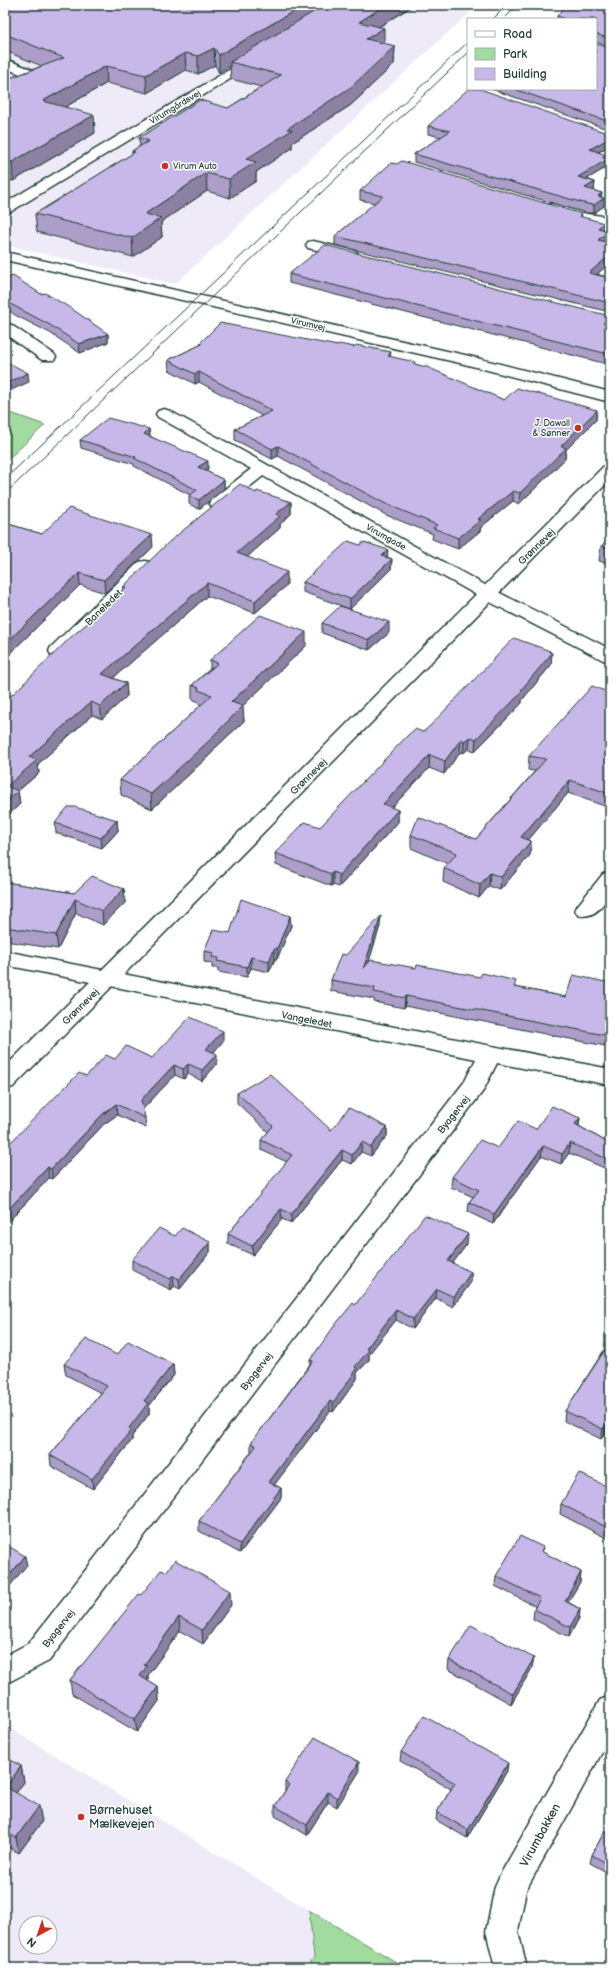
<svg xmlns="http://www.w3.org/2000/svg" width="615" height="1973" viewBox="0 0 615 1973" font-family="'Balsamiq Sans',sans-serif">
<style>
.built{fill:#eeeaf8;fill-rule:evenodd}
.green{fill:#a2dba0;stroke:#608c6a}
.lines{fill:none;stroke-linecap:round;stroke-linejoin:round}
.street-casing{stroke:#1f3d34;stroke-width:3}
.secondary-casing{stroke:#1f3d34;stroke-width:3}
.street{fill:#fff;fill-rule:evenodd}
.secondary{fill:#fff;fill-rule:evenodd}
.tram{stroke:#1f3d34;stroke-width:1}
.wall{fill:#ac9ec8;stroke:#1f3d34}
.shaded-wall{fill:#8c81a3;stroke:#1f3d34}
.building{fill:#c8b8e9;stroke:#1f3d34}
.poi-dot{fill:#c8321e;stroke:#fff;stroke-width:1.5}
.labels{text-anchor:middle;stroke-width:3;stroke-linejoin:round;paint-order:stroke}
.far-street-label{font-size:9px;fill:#1f3d34;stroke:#fff}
.far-poi-label{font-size:9px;fill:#1f3d34;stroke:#fff;text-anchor:start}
.street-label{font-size:10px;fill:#1f3d34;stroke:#fff}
.near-poi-label{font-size:12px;fill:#1f3d34;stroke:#fff;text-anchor:start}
.near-street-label{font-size:12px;fill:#1f3d34;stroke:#fff}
</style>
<rect width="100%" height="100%" fill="#fff"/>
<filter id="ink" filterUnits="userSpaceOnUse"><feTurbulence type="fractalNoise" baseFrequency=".025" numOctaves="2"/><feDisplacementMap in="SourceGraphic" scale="8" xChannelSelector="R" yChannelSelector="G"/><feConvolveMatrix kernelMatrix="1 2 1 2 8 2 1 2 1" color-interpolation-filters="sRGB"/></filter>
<g filter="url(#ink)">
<!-- built -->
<g class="built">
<polygon points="49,5 478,5 175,284 5,245 5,21"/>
<path d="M5,1725L309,1910L314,1957L307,1968H5ZM26,1923H50V1947H26Z"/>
</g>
<!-- green -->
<g class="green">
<polygon points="5,411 45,425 5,462"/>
<polygon points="309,1910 406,1968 307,1968 314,1957"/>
</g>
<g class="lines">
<!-- street casing -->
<g class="street-casing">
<g id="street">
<polygon points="256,54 260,55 262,58 260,61 10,212 5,213 5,203"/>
<polygon points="5,59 33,70 34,73 28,77 5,68"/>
<polygon points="553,204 587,214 610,217 610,225 585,222 548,211 546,208 548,205"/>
<polygon points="313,241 356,251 358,254 356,257 351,258 308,248 306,245 308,242"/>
<polygon points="5,322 10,324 54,354 56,357 54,360 42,360 5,334"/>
<polygon points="164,409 170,411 494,590 610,649 610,662 603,660 482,598 263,476 224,507 218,508 212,507 209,503 212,499 251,469 158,417 156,414 158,411"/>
<polygon points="145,561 151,562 154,566 151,570 65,655 58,657 51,655 49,651 51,647 139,562"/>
<path d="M610,872C610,878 612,889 609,894C603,907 593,919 578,915L575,910L578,905L603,874Z"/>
<polygon points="5,951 610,1069 610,1085 497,1063 483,1091 49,1661 5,1684 5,1656 29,1643 465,1081 476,1059 5,965"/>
<polygon points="610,1696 610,1738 526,1890 518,1931 527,1968 495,1968 486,1931 495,1886 500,1875 600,1700"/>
</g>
</g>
<!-- secondary casing -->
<g class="secondary-casing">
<g id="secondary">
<polygon points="5,252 465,355 610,392 610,402 464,364 5,260"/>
<polygon points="610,465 610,480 13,1087 5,1089 5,1067 604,466"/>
</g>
</g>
<!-- street -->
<use href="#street" class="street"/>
<!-- secondary -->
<use href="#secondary" class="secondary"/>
<!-- tram -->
<g class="tram">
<polyline points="493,19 507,5"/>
<polyline points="504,19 518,5"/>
<polyline points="5,479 468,42"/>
<polyline points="5,494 468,53"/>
</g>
</g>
<!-- wall -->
<g class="wall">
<polygon points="5,5 414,5 379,27 384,44 395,46 394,64 351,105 292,143 292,148 256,172 256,181 230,198 207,191 161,222 162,237 133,257 37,232 35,214 132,154 132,151 140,146 139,138 228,108 261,87 231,79 230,66 219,73 215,65 198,74 186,70 147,93 107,83 65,107 95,133 13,181 9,180 5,182 5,80 42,66 5,51"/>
<polygon points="610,5 610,47 596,42 596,19 557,19 557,16"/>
<polygon points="610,48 610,130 491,89 596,89"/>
<polygon points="428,126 610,134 610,145 599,152 606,158 608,159 607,167 587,179 595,182 594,190 593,191 602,193 601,197 604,206 594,213 586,213 414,162 414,154 441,137 428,134"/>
<polygon points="360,191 582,214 581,217 603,229 609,231 608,240 605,242 610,263 597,274 610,278 610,312 335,245 335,236 375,203 360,200"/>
<polygon points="289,274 610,316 609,325 610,361 607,364 289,283"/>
<polygon points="5,279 41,294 108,334 108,342 80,353 50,333 15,315 5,308"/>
<polygon points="200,343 338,346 354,347 391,352 390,357 415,364 504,400 597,410 596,420 566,450 565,459 519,504 513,501 481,527 480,531 458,549 432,539 433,534 386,515 278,456 272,459 235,440 235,429 262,416 199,382 195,384 169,370 168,360 200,345"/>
<polygon points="149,429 150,436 208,469 205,471 224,480 224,489 199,509 189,504 189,496 190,495 134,466 134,464 81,448 80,440"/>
<polygon points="256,493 291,502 291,514 280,524 280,528 247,557 287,585 255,613 207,596 113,678 126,683 127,696 102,719 92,715 38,764 39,773 18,791 20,804 5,818 12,695 119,596 119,593 123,589 123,587"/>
<polygon points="5,523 42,534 153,547 105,593 80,585 5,658"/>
<polygon points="610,537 610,564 599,561 601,546"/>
<polygon points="387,557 392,559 391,569 350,609 303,592 303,582"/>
<polygon points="322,623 389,633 369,650 322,633"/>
<polygon points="306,646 242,706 244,721 213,750 213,752 152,809 121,795 120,780 201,705 199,704 199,702 192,699 192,685 210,669 210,660"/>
<polygon points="550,651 551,665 522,700 522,703 475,751 469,749 463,753 460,752 444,774 429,768 391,808 398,810 398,822 339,887 333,885 331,886 276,865 275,853 320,827 423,732"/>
<polygon points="610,693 610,808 568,793 528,840 531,841 530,855 500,890 489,886 479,898 443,882 444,868 448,864 411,848 411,835 476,839 535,771 528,770 529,756"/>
<polygon points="117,820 118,831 102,848 56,833 55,823"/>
<polygon points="5,882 74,893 124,889 125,903 103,925 76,913 58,949 5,941"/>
<polygon points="290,916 291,926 277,959 275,959 269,972 251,968 247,977 218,972 218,968 212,968 212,963 204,962 204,951 230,933"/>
<polygon points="380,926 368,964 515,987 566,997 610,983 610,1047 405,1006 404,1008 374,1002 374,999 331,991 331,980"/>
<polygon points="223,1041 213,1053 217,1064 202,1081 188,1074 184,1079 175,1075 143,1109 145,1118 146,1128 117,1115 104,1124 52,1179 49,1178 5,1225 5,1148 86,1076 115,1059 152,1058"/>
<polygon points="237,1093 331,1130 387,1127 387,1136 371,1156 361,1152 352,1164 342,1160 291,1223 282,1219 253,1255 228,1244 228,1234 287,1162 261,1150 261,1140 268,1132 237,1103"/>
<polygon points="580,1118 579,1126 610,1144 610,1168 609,1170 569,1153 561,1164 541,1156 493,1224 468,1212 469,1202 473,1197 451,1187 452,1177 498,1148 536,1129"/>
<polygon points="175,1236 210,1242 210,1252 180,1289 174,1286 171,1290 132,1270 132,1260"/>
<polygon points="467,1244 452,1264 471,1272 471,1282 453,1307 436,1298 413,1329 396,1320 369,1354 369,1360 357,1373 357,1379 333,1412 330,1411 274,1485 281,1488 281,1498 240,1553 199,1531 199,1521 251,1452 251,1443 310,1364 310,1360 355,1305"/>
<polygon points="610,1330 610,1437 605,1434 601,1439 564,1421 565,1411 606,1347 605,1346 606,1336"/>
<polygon points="117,1355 173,1364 174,1375 149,1406 149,1414 132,1436 132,1440 93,1489 51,1466 50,1455 101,1393 66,1375 64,1364"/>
<polygon points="610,1488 610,1540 560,1514 561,1504"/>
<polygon points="543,1547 542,1552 581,1572 580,1582 568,1602 580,1609 579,1618 569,1637 533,1619 534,1609 535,1606 495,1586 496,1576"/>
<polygon points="141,1595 231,1605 203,1644 180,1631 148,1675 148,1681 158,1687 159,1701 137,1732 72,1694 70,1680"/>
<polygon points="449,1660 532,1668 511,1704 448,1669"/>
<polygon points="401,1752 507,1771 467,1838 436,1820 437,1812 451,1789 400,1761"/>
<polygon points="5,1757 21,1766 24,1782 16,1793 42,1821 19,1853 5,1845"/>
<polygon points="359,1772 337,1807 328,1802 307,1835 275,1816 275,1806 285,1791 285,1782"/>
<polygon points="610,1821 610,1874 590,1863 592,1855"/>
</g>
<!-- shaded-wall -->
<g class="shaded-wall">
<polygon points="304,5 332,5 230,62 230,66 219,73 219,55"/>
<polygon points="386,5 414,5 359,39 359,22"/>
<polygon points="384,28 384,45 366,39"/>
<polygon points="395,46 394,64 351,105 292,143 292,148 256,172 256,181 230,198 229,179 246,159"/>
<polygon points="214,48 215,65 198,74 198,56"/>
<polygon points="185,53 186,70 147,93 146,75"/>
<polygon points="106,66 107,83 44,119 43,101"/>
<polygon points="94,115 95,133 13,181 12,162"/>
<polygon points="610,138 610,145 590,157 590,149"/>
<polygon points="606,155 605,161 608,159 607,167 577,185 578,177 602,157"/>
<polygon points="7,161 9,180 5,182 5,162"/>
<polygon points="206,173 207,191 161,222 162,237 133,257 132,238 145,214"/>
<polygon points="595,182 594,190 584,197 585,188"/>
<polygon points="602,193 601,201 604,198 604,206 594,213 594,205 598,196"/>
<polygon points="604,223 603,232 598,228"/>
<polygon points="609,231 608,240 597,249 598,240"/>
<polygon points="610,252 610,263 588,282 589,273"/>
<polygon points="610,316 609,325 603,323"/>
<polygon points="108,334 108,342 80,353 79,344"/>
<polygon points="610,352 610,361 607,364 608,354"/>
<polygon points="199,372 199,382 195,384 195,374"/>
<polygon points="28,373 29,382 5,393 5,384"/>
<polygon points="597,410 596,420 566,450 565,459 519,504 520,493 561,446"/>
<polygon points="149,429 150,437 144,434"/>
<polygon points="278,446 278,456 272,459 272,449"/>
<polygon points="208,461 208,469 198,475 198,467"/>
<polygon points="224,480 224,489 199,509 199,500"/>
<polygon points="513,491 513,501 481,527 480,531 458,549 458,538 478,519"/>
<polygon points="291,502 291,514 280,524 280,528 237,566 237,553 276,514"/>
<polygon points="152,535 153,547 105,593 104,580"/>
<polygon points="388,550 387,560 382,556"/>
<polygon points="392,559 391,569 350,609 350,599"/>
<polygon points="287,572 287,585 255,613 255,601"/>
<polygon points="79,573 80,585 5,658 5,644"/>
<polygon points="207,583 207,596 103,687 102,674"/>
<polygon points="389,622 389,633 369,650 369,640"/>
<polygon points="306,632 306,646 232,716 231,702"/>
<polygon points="550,651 549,657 552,653 551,665 522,700 522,703 475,751 476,739 521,690"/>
<polygon points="126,683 127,696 102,719 100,706"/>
<polygon points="91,702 92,715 38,764 39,773 8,799 7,786 29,757"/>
<polygon points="243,706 244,721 213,750 213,752 152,809 151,794"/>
<polygon points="470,737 469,749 463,753 464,741"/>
<polygon points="461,739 460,752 444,774 445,761"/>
<polygon points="430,755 429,768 383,817 383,804"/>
<polygon points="570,780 568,793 520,850 521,837"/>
<polygon points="18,791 20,804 5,818 5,803"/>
<polygon points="398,810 398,822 339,887 339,875"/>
<polygon points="117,820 118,831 102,848 101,838"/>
<polygon points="531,841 530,855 500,890 501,877"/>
<polygon points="333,872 333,885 331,886 331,874"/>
<polygon points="490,873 489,886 479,898 480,885"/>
<polygon points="124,889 125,903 103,925 102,911"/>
<polygon points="75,899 76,913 58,949 56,935"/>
<polygon points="290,916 291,926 277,959 277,949"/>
<polygon points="381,916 380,926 363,980 363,969"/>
<polygon points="274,949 275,959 269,972 269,961"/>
<polygon points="251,957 251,968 247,977 247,967"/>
<polygon points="406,996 405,1006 404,1008 405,998"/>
<polygon points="223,1031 223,1041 207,1060 206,1049"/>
<polygon points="217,1054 217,1064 202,1081 202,1070"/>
<polygon points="188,1064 188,1074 184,1079 183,1069"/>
<polygon points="174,1065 175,1075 141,1111 141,1100"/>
<polygon points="116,1104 117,1115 104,1124 52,1179 51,1169 103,1114"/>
<polygon points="580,1118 578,1128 575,1124"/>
<polygon points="387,1127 387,1136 371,1156 371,1147"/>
<polygon points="362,1142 361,1152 352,1164 352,1155"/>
<polygon points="570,1143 569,1153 561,1164 562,1154"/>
<polygon points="543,1146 541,1156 493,1224 494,1214"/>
<polygon points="342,1150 342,1160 291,1223 291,1214"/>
<polygon points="48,1167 49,1178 5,1225 5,1213"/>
<polygon points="281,1209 282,1219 253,1255 252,1246"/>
<polygon points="468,1234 467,1244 447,1271 448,1261"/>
<polygon points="210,1242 210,1252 180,1289 179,1279"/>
<polygon points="471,1272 471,1282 453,1307 454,1297"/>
<polygon points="173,1276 174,1286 171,1290 170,1279"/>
<polygon points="437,1289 436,1298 413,1329 413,1319"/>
<polygon points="396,1310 396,1320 369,1354 369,1360 357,1373 357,1379 333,1412 333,1403 366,1349"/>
<polygon points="173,1364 174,1375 149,1406 149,1414 132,1436 132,1440 93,1489 92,1479 129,1428 144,1401"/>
<polygon points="330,1401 330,1411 269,1492 269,1482"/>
<polygon points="606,1424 605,1434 601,1439 603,1429"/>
<polygon points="281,1488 281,1498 240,1553 240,1544"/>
<polygon points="25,1556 27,1565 5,1592 5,1581"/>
<polygon points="581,1572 580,1582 563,1611 565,1601"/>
<polygon points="230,1591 231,1605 203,1644 202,1630"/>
<polygon points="580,1609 579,1618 569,1637 570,1627"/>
<polygon points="179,1617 180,1631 148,1675 148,1680 141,1690 140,1676 144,1665"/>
<polygon points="534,1658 532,1668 511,1704 513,1694"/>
<polygon points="158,1687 159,1701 137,1732 135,1719"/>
<polygon points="359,1762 359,1772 337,1807 337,1798"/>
<polygon points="508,1763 507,1771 467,1838 468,1830"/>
<polygon points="21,1766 24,1782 9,1802 6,1787"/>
<polygon points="328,1792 328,1802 307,1835 307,1825"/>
<polygon points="39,1806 42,1821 19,1853 16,1838"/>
</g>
<!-- building -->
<g class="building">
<polygon points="5,5 304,5 219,55 214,48 198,56 185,53 146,75 106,66 43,101 94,115 12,162 7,161 5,162 5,80 64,58 5,34"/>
<polygon points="325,5 386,5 359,22 384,28 366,39 395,46 351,87 287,129 292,130 246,159 256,162 229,179 206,173 145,214 161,218 132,238 35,214 135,152 132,151 149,141 139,138 200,100 228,108 281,75 230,62"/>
<polygon points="566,5 610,5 610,39 596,34 596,19 561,19 563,18 557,16"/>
<polygon points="596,44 610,48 610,108 608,109 610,110 610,122 514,89 596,89"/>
<polygon points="468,89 480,89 610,134 610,138 590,149 606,155 602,157 608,159 578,177 595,182 585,188 602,193 598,196 604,198 594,205 587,204 414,154 450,131 428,126"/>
<polygon points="402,161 582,214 579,216 604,223 598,228 609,231 598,240 610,243 610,255 589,273 610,278 610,303 335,236 383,196 360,191 391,163 397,164"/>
<polygon points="325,245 610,316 603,323 610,325 610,352 608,354 289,274"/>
<polygon points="13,276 41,294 45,293 72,309 108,334 79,344 50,325 14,306 5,300 5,279"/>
<polygon points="220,323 338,346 339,344 354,347 356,345 391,352 388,356 415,362 414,364 427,367 504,400 517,388 597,410 561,446 566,448 520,493 513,491 478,519 481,520 458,538 433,528 437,525 386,504 278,446 272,449 235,429 272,411 199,372 195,374 168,360 202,344 200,343"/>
<polygon points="5,361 28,373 5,384"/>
<polygon points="108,418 149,429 144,434 208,461 198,467 224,480 199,500 189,496 197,490 134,458 136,457 80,440"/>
<polygon points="240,484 256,493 257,491 291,502 276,514 280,516 237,553 287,572 255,601 207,583 102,674 126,683 100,706 91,702 29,757 37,760 7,786 18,791 5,803 5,697 12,695 71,637 122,594 119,593 126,587 123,587 170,541"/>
<polygon points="69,508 152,535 104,580 79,573 5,644 5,523 42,534"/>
<polygon points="610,537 610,549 601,546"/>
<polygon points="348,541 360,545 364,542 388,550 382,556 392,559 350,599 303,582"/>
<polygon points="340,606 389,622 369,640 322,623"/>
<polygon points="260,615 306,632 231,702 243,706 211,738 212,738 151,794 120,780 212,695 198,690 199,688 192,685 218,663 210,660"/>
<polygon points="514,638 550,651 549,652 552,653 521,690 523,691 476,739 470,737 464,741 461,739 445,761 430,755 383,804 398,810 339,875 333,872 331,874 275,853 305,822 320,827 407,736 415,729 423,732 430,726"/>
<polygon points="592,686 610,693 610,732 608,734 610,735 610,794 570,780 521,837 531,841 501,877 490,873 480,885 444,868 457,853 411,835 418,817 476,839 546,759 529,756"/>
<polygon points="68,807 75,807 117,820 101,838 55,823"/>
<polygon points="92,876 124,889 102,911 75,899 56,935 5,927 5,882 74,893"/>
<polygon points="241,899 290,916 277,949 274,949 269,961 251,957 247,967 217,961 219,958 212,957 214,953 204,951 213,930 230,933"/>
<polygon points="381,916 363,969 371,960 416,968 417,965 480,977 482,973 516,981 514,987 566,997 573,975 610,983 610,1036 406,996 405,998 374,992 375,988 331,980 341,954 346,955"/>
<polygon points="190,1017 223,1031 206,1049 217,1054 202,1070 188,1064 183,1069 174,1065 141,1100 145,1118 116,1104 103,1114 51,1169 48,1167 5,1213 5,1148 79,1073 86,1076 106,1055 115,1059 126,1046 152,1058"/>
<polygon points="270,1074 331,1130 349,1108 387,1127 371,1147 362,1142 352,1155 342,1150 291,1214 281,1209 252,1246 228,1234 292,1155 261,1140 273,1126 237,1093"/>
<polygon points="552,1106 580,1118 575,1124 610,1144 610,1160 570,1143 562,1154 543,1146 494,1214 469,1202 479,1190 452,1177 480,1140 498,1148 518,1121 536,1129"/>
<polygon points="425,1215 468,1234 448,1261 471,1272 454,1297 437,1289 413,1319 396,1310 366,1349 369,1350 355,1367 357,1369 333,1403 330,1401 269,1482 281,1488 240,1544 199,1521 256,1446 251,1443 313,1361 310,1360 335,1325 353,1303 355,1305"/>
<polygon points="159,1228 175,1236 182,1228 210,1242 179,1279 173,1276 170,1279 132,1260"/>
<polygon points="610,1330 610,1338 606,1336"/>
<polygon points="86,1339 117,1355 128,1341 173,1364 144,1401 148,1403 129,1428 132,1430 92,1479 50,1455 107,1386 64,1364"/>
<polygon points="610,1342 610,1426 606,1424 603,1429 565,1411"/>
<polygon points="579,1473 610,1488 610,1529 561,1504"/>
<polygon points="520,1536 543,1547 541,1551 581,1572 565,1601 580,1609 570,1627 534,1609 540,1598 496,1576"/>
<polygon points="5,1544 25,1556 5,1581"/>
<polygon points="175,1560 230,1591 202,1630 179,1617 144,1665 147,1666 140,1676 158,1687 135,1719 70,1680 139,1594 141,1595 161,1570 166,1572"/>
<polygon points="471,1625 534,1658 513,1694 449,1660"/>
<polygon points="424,1716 508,1763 468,1830 437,1812 455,1783 401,1752"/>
<polygon points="315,1737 359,1762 337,1798 328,1792 307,1825 275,1806 289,1785 285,1782"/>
<polygon points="5,1757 21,1766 6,1787 39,1806 16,1838 5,1831"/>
<polygon points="610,1821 610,1865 592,1855"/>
</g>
</g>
<!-- markers -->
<g class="poi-dot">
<circle cx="165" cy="166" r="4"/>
<circle cx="578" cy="428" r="4"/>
<circle cx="81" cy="1817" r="4"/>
</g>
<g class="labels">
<!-- far-street labels -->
<g class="far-street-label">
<text transform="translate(175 107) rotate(-31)" y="3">Virumgårdsvej</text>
<text transform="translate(308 324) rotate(13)" y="3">Virumvej</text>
<text transform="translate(386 537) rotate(29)" y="3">Virumgade</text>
</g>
<!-- far-poi labels -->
<g class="far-poi-label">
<text x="173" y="169">Virum Auto</text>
<text x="570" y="426" text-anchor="end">J. Dawall<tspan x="570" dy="10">&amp; Sønner</tspan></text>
</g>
<!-- street labels -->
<g class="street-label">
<text transform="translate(536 546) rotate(-45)" y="4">Grønnevej</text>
<text transform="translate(103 607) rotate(-44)" y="4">Baneledet</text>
<text transform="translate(308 776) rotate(-45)" y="4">Grønnevej</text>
<text transform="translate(80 1006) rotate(-45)" y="4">Grønnevej</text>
<text transform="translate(307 1019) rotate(11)" y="4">Vangeledet</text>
<text transform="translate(453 1114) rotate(-52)" y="4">Byagervej</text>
<text transform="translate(256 1371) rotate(-52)" y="4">Byagervej</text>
<text transform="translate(58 1628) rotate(-52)" y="4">Byagervej</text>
</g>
<!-- near-poi labels -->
<g class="near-poi-label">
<text x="89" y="1814">Børnehuset<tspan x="89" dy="14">Mælkevejen</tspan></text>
</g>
<!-- near-street labels -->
<g class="near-street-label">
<text transform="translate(540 1835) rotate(-61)" y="4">Virumbakken</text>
</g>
</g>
<!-- margin -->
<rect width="615" height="1973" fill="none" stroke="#fff" stroke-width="20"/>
<rect x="10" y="10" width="595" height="1953" fill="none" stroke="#1f3d34" stroke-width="1.5" filter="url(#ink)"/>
<!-- legend -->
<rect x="467" y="18" width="130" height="72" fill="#ffffff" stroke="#a5b1ae"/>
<rect x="475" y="31" width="20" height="6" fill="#ffffff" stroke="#a5b1ae"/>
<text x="503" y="38" font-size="12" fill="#1f3d34">Road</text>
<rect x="475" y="48" width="20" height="12" fill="#a2dba0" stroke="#a5b1ae"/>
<text x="503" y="58" font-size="12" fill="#1f3d34">Park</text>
<rect x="475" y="68" width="20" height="12" fill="#c8b8e9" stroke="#a5b1ae"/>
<text x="503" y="78" font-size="12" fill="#1f3d34">Building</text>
<!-- north arrow -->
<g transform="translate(38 1935) rotate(220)"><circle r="19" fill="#ffffff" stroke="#a5b1ae"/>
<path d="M0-3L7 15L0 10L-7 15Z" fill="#c8321e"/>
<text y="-6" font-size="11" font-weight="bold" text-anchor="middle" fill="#1f3d34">N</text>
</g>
</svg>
